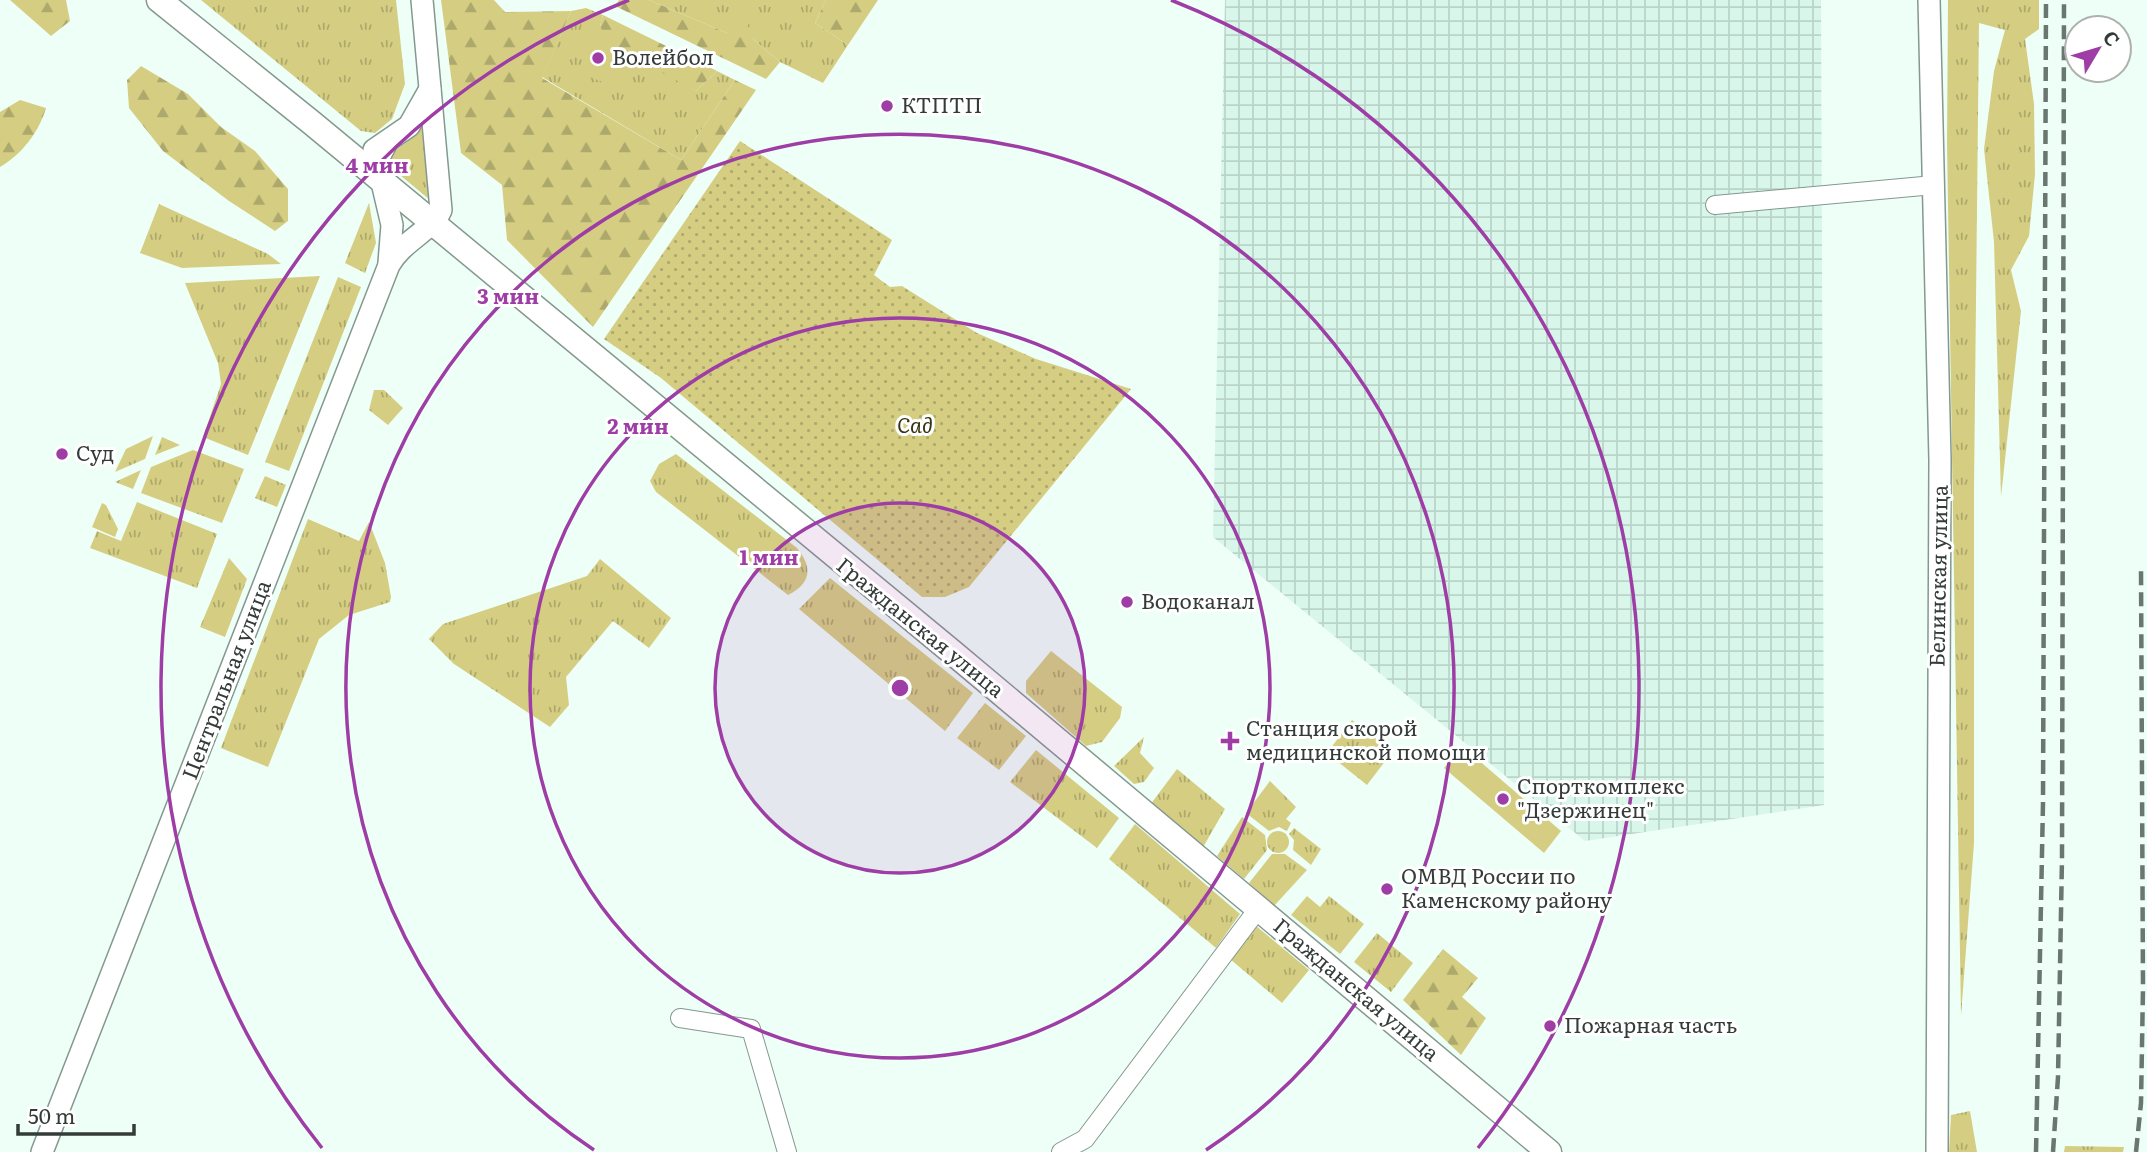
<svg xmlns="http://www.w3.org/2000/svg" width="2147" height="1152" viewBox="0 0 2147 1152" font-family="Literata,serif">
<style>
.industrial{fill:url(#industrial-grid)}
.grass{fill:url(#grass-tufts)}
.forest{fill:url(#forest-firs)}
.garden{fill:url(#garden-dots)}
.pitch{fill:#d5ce82}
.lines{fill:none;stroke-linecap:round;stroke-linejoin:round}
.minor-casing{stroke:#84988f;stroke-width:20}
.tertiary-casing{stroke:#84988f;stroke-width:24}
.secondary-casing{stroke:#84988f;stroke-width:27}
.minor{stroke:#fff;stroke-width:18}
.tertiary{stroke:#fff;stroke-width:21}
.secondary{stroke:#fff;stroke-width:24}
.rail{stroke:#6a7670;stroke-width:4.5;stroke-dasharray:14 7;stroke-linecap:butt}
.ring{fill:none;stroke:#9e3da5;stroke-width:3.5}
.poi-dot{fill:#9e3da5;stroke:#fff;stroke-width:2.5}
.labels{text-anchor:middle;stroke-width:6;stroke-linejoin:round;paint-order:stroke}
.poi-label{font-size:21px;fill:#333c38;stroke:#fff;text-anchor:start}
.park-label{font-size:21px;font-style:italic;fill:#373411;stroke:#fff}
.street-label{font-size:21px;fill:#333c38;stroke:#fff}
.centre{fill:#9e3da5;stroke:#fff;stroke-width:3.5}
.ring-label{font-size:21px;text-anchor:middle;font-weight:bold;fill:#9e3da5;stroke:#fff;stroke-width:6;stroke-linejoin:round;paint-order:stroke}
</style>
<defs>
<pattern id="industrial-grid" width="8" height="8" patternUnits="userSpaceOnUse" patternTransform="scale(1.75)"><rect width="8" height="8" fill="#d8f6e9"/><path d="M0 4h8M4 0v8" fill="none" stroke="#bad4c9"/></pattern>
<pattern id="grass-tufts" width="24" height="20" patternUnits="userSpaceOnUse" patternTransform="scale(1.75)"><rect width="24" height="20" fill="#d5ce82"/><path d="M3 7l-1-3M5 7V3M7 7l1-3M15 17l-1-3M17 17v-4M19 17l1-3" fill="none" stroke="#ada86b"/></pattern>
<pattern id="forest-firs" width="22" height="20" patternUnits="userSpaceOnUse" patternTransform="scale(1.75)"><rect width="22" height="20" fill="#d5ce82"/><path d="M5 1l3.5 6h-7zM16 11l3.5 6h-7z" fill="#ada86b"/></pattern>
<pattern id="garden-dots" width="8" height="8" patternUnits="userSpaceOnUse" patternTransform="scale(1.75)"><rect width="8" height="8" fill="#d5ce82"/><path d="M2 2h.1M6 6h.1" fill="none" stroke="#ada86b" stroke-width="1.8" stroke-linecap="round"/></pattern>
</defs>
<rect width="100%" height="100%" fill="#eefff7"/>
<!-- industrial -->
<polygon class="industrial" points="1225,0 1821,0 1824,805 1585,841 1213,537"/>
<!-- grass -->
<g class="grass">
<polygon points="201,0 396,0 405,84 392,119 375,133 361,131"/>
<polygon points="649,0 826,0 815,23 848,45 823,83 780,62 753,39 727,33"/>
<polygon points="1948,0 2039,0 2039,29 2025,39 2034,104 2035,174 2029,236 2011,270 2021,311 2001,497 1994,242 1984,149 1994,71 2005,30 1979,23 1974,489 1974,843 1961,1016 1947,143"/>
<polygon points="586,8 603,15 600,26 696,91 717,71 735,80 681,160 542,77 571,11"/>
<polygon points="426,118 430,200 382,160 407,142"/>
<polygon points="369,203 376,243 365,273 345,263"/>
<polygon points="159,204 268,254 281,264 182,268 140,253"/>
<polygon points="320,276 248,455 203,437 221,384 218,363 185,283"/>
<polygon points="338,277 361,287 289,471 265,462"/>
<polygon points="374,390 384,390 403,408 388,425 369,410"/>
<polygon points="153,436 145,459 115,472 126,449"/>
<polygon points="162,437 180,445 155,455"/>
<polygon points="193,450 244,469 222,523 141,493 151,467"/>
<path d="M676,454L797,548C813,568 811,583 788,595L656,492L650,481L659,464Z"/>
<polygon points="141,470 133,489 115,482"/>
<polygon points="265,476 286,485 277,507 255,498"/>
<polygon points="137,502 217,534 197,588 90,548 97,531 121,541"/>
<polygon points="102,503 106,505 118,529 115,537 92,527"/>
<polygon points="308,519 359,541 369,522 385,563 391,597 390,602 349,615 319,639 268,767 221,748"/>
<polygon points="229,558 247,579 225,637 200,627"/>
<polygon points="600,559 671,618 649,648 613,621 566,677 569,705 550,727 454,664 429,639 443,624 587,576"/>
<polygon points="830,578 973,693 945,731 799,609"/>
<polygon points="1051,651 1122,707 1120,718 1102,742 1086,746 1026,693 1026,681"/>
<polygon points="985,703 1026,736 999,770 957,738"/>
<polygon points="1352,720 1386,746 1386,760 1367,785 1327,753"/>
<polygon points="1144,737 1140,753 1154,768 1144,782 1134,784 1114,766"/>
<polygon points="1036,750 1119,818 1097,848 1010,782"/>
<polygon points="1177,769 1225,809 1202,849 1150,805"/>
<polygon points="1270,781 1296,807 1286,819 1291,823 1287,831 1279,827 1269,831 1246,813"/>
<polygon points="1242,817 1265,835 1267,850 1244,879 1217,856"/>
<polygon points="1135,824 1240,914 1216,948 1109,859"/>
<polygon points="1294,828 1321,849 1311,865 1293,850 1294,840 1289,834"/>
<circle cx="1278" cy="842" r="11"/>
<polygon points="1272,854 1285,854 1307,870 1274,906 1249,883"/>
<polygon points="1307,896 1320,907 1329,896 1364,924 1340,954 1291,915"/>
<polygon points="1255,925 1309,970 1282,1003 1230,959"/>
<polygon points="1377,933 1413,963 1391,992 1354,962"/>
<polygon points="1970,1111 1977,1152 1949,1152 1951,1115"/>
<polygon points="2065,1146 2124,1147 2123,1152 2064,1152"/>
</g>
<!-- forest -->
<g class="forest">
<polygon points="10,0 66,0 70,21 51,36"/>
<polygon points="441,0 494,0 505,12 571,11 542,78 681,160 735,80 756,90 593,327 507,240 502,185 461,153"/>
<polygon points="619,0 649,0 727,33 744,16 753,39 780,62 766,79 615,6"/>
<polygon points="826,0 878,0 848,45 815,23"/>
<polygon points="603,15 717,71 696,91 609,44 600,26"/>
<polygon points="141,66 188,94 221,127 255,151 288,189 288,221 275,231 229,201 163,151 129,108 127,80"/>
<path d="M20,100L46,108C39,132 22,154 0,167V112Z"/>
<polygon points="1443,949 1478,978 1462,997 1486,1018 1461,1055 1403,1000"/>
</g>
<!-- garden -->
<polygon class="garden" points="740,141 892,240 874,275 890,287 902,286 977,333 1036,359 1131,389 969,587 945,597 922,597 661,378 604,339"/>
<!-- pitch -->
<g class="pitch">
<polygon points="595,32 617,43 603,82 579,73"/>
<polygon points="1462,746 1561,831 1544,853 1444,768"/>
</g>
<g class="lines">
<!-- minor casing -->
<g class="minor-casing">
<g id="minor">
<polyline points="1715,205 1934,185"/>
<polyline points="680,1018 751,1029 787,1152"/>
<polyline points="1061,1152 1085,1139 1258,909"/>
</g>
</g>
<!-- tertiary casing -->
<g class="tertiary-casing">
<g id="tertiary">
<polyline points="1929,0 1940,460 1937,1152"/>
<polyline points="386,144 377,161 392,225 389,263"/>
<polyline points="374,150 409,126 430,89"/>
<path d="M42,1152L389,265C402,241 432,231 441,210L422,0"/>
</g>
</g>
<!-- secondary casing -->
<g class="secondary-casing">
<polyline id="secondary" points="159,0 312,123 952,652 1549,1152"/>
</g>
<!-- minor -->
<use href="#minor" class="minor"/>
<!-- tertiary -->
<use href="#tertiary" class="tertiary"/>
<!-- secondary -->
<use href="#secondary" class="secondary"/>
<!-- rail -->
<g class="rail">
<polyline points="2036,1152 2043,803 2046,0"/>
<polyline points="2053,1152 2058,1077 2062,858 2064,0"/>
<polyline points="2136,1152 2141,1103 2143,988 2141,568"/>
</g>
</g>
<!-- distance rings -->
<circle cx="900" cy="688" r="185" fill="#9e3da5" fill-opacity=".12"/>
<g class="ring">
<circle cx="900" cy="688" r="185"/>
<circle cx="900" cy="688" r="370"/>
<path d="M594 1150A554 554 0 1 1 1206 1150"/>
<path d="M322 1148A739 739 0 0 1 629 0M1171 0A739 739 0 0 1 1478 1148"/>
</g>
<!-- markers -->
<g class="poi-dot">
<circle cx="598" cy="58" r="7"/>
<circle cx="887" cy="106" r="7"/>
<circle cx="62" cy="454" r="7"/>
<circle cx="1127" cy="602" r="7"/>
<path d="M1226.5 730.5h7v7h7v7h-7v7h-7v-7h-7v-7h7z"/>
<circle cx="1503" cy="799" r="7"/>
<circle cx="1387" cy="889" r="7"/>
<circle cx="1550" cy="1026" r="7"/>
</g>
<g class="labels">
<!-- poi labels -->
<g class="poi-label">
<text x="612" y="65">Волейбол</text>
<text x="901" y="113">КТПТП</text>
<text x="76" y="461">Суд</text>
<text x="1141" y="609">Водоканал</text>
<text x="1246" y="736">Станция скорой<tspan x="1246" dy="24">медицинской помощи</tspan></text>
<text x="1517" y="794">Спорткомплекс<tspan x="1517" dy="24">"Дзержинец"</tspan></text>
<text x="1401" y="884">ОМВД России по<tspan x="1401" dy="24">Каменскому району</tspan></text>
<text x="1564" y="1033">Пожарная часть</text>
</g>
<!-- park labels -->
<g class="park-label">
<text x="915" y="433">Сад</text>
</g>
<!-- street labels -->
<g class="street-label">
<text transform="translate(1939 576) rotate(-89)" y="7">Белинская улица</text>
<text transform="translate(920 628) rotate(39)" y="7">Гражданская улица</text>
<text transform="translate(227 680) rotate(-69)" y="7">Центральная улица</text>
<text transform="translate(1356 990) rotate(40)" y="7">Гражданская улица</text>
</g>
</g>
<circle cx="900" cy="688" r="10" class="centre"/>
<g class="ring-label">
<text x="377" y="173">4 мин</text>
<text x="508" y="304">3 мин</text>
<text x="638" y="434">2 мин</text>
<text x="769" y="565">1 мин</text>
</g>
<!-- north arrow -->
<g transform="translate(2098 49) rotate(52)"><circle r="33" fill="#ffffff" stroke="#adb1af" stroke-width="2"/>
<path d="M0-5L12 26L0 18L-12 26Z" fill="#9e3da5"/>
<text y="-10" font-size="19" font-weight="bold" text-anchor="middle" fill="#333c38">С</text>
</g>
<!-- scale -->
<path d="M18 1124v10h116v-10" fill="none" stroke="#333c38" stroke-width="3.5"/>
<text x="28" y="1124" font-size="21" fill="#333c38" stroke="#ffffff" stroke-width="5" paint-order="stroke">50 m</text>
</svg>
